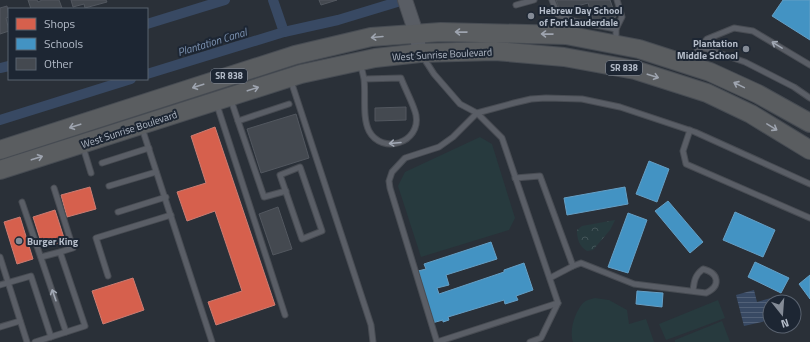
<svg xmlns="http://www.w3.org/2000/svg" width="810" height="342" viewBox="0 0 810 342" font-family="'Titillium Web',sans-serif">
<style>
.forest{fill:url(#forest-crowns)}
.pitch{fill:#273a3e}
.water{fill:url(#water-rules)}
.shops{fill:#d6604d;stroke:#cc7c72}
.schools{fill:#4393c3;stroke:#659fc5}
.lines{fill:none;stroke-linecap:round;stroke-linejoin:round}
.canal{stroke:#384963;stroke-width:10}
.building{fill:#444950;stroke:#52575f}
.lane-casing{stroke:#484c53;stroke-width:7}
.secondary-casing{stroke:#484c53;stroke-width:16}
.highway-casing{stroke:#474c53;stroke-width:20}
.lane{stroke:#5a5e66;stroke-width:5}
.secondary{stroke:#595d64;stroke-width:14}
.highway{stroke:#5a5d60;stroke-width:18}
.oneway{stroke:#9ea4af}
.oneway2{stroke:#a2a9b5}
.poi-dot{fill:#848b96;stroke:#1d2633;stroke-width:1.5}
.labels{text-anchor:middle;stroke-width:4;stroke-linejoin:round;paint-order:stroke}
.shield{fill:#1d2633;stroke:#878f9c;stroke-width:1}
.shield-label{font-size:9px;font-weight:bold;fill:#b4bcc9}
.poi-label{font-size:10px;font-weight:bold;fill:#b4bcc9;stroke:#1d2633;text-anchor:start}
.street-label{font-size:10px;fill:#b4bcc9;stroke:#1d2633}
.water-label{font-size:11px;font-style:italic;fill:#7c92b1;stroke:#1d2633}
</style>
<defs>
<pattern id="forest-crowns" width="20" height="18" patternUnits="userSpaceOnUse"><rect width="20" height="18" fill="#273a3e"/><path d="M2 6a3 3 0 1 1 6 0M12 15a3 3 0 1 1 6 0" fill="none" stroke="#445559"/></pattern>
<pattern id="water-rules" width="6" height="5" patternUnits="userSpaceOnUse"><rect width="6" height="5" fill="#384963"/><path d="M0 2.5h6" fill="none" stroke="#526178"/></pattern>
</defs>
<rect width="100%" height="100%" fill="#2a3038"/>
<!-- forest -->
<path class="forest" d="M615,220L610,230L593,250L587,251C579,246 577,239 577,230L582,226Z"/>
<!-- pitch -->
<g class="pitch">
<polygon points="480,137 492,144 515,218 509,230 421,257 398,186 405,172"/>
<path d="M595,298L609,300L627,310L629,324L646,319L654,342H573C569,330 575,312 583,303C586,300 591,299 595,298Z"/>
<polygon points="718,300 725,318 696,329 694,326 696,329 666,340 659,324"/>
<polygon points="722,321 730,342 675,342 675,340"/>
</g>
<!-- water -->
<polygon class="water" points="754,290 757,302 771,298 772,302 770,302 770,320 744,326 736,295"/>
<!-- shops -->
<g class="shops">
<polygon points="215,127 275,305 216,325 208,302 242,291 215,211 187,221 177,192 206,183 191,136"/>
<polygon points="90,187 96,209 67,217 61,195"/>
<polygon points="55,210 65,241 43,248 33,217"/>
<polygon points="20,217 33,259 17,264 4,222"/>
<polygon points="133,278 144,310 103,324 92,291"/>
</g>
<!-- schools -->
<g class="schools">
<polygon points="783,0 810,0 810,40 772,16"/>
<polygon points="649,161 669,169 657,202 636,194"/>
<polygon points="625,187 628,204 567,215 564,198"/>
<polygon points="668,201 703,242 690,253 655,211"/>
<polygon points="735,212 775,230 763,257 723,240"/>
<polygon points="628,213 647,220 628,273 608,267"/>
<polygon points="491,242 497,259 446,275 449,285 437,288 439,294 504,272 504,270 524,263 533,290 516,296 518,300 505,304 504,300 448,317 449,320 443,322 443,320 432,323 420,283 422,282 418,271 426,269 424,264"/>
<polygon points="755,262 789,278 781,293 748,277"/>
<polygon points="810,275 810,299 799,284"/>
<polygon points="637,291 663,293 662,307 636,304"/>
</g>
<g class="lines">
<!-- canal -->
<g class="canal">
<polyline points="273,0 284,32"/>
<polyline points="147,24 225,0"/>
<polyline points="0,68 9,66"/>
<polyline points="147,74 284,32 338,20 404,0"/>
<polyline points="0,120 131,79"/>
</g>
</g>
<!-- building -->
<g class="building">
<polygon points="28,0 37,0 38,2 42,0 59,0 62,8 31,9"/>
<polygon points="71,0 106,0 107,2 85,8 84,4 73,7"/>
<polygon points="319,0 337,0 321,5"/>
<polygon points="556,0 610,0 616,17 594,24 588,3 560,11"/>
<polygon points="7,6 9,17 6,18 9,31 0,34 0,8"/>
<polygon points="406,107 406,120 375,121 375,108"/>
<polygon points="296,114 309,158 261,173 247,129"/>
<polygon points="278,207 292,249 273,255 259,214"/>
</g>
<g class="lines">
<!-- lane casing -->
<g class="lane-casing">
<g id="lane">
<polyline points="552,0 558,15 574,21"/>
<polyline points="516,5 534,0"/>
<polyline points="616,29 622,17 617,0"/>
<polyline points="572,34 574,21 616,29 616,42"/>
<polyline points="701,47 745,62 794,87 810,98"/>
<polyline points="423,57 434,74 460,104 477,113 502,138 558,303 541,338 530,342"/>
<polyline points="689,61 707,39 734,28 753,31 810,65"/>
<path d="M360,64C362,69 363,74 364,79C366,95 362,117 369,131C382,155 421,143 416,115C414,105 405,89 401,78L364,79"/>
<polyline points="291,81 371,325 373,342"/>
<polyline points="231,100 238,121 289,104"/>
<polyline points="217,105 285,315"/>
<polyline points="238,121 264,197 286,191"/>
<polyline points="142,128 212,342"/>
<polyline points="690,130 683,151 686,164 810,218"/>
<polyline points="83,147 91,173"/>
<polyline points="102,163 149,148"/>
<polygon points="300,167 322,231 302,239 280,175"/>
<polyline points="515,178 540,176 573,266 550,278"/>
<polyline points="109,186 156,172"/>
<polyline points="54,188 73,248 60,252"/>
<polyline points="22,202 66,332"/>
<polyline points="118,212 166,197"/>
<polyline points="0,257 27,342"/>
<path d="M573,266L581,263L634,284L706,293C721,286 719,273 703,269C695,275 694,281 693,291"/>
<polyline points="108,276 96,238 171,215"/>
<polyline points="0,285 31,276 51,337"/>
<polyline points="0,327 20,321"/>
<polyline points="35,342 85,326 60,252 41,257"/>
<polyline points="437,342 390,188 389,181 392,172 405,158 439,147 453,137 477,113 514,103 531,99 546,98 582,99 620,107 695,132 810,184"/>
<polyline points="437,342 558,303"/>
</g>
</g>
<!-- secondary casing -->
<g class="secondary-casing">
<polyline id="secondary" points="405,0 416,33 420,53"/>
</g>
<!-- highway casing -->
<g class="highway-casing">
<g id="highway">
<polyline points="0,150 295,55 371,37 441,32 566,35 639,49 710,72 758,94 810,123"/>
<polyline points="0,170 301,74 375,58 420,53 495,51 564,57 635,70 707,93 751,114 810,150"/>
</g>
</g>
<!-- lane -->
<use href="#lane" class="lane"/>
<!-- secondary -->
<use href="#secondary" class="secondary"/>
<!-- highway -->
<use href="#highway" class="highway"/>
</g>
<!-- one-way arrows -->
<defs><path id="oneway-shaft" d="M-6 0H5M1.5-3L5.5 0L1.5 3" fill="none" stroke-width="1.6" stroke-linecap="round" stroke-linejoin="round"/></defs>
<g class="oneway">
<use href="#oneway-shaft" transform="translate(461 32) rotate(-179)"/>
<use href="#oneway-shaft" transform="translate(547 34) rotate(-179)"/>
<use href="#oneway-shaft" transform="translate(377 37) rotate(175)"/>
<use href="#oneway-shaft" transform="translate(653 76) rotate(18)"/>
<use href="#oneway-shaft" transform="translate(739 85) rotate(-154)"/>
<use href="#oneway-shaft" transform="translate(198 86) rotate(162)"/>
<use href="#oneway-shaft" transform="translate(253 89) rotate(-18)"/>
<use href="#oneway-shaft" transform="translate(75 126) rotate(162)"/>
<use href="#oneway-shaft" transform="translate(772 127) rotate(31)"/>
<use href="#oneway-shaft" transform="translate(37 158) rotate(-18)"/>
</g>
<g class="oneway2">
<use href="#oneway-shaft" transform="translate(777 45) rotate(-149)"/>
<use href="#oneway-shaft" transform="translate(395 143) rotate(175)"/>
<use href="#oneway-shaft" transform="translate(54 295) rotate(-109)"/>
</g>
<!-- markers -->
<g class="poi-dot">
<circle cx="531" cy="16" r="4"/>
<circle cx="746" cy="49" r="4"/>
<circle cx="19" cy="241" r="4"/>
</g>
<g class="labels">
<!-- shield labels -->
<g class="shield">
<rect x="606" y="61" width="36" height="14" rx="3"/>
<rect x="211" y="69" width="36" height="14" rx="3"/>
</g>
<g class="shield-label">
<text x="624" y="71">SR 838</text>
<text x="229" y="79">SR 838</text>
</g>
<!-- poi labels -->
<g class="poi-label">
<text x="539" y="14">Hebrew Day School<tspan x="539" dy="12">of Fort Lauderdale</tspan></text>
<text x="738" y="47" text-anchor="end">Plantation<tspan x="738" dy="12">Middle School</tspan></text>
<text x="27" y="245">Burger King</text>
</g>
<!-- street labels -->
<g class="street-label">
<text transform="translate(442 54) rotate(-3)" y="4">West Sunrise Boulevard</text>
<text transform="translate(129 129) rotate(-18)" y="4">West Sunrise Boulevard</text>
</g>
<!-- water labels -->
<g class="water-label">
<text transform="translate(212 42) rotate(-17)" y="4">Plantation Canal</text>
</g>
</g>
<!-- legend -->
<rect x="8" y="8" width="140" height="72" fill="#1d2633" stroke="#59626f"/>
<rect x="16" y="18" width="20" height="12" fill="#d6604d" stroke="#59626f"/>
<text x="44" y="28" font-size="12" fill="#b4bcc9">Shops</text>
<rect x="16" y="38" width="20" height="12" fill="#4393c3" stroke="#59626f"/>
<text x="44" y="48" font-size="12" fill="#b4bcc9">Schools</text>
<rect x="16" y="58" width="20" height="12" fill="#444950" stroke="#59626f"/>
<text x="44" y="68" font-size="12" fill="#b4bcc9">Other</text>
<!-- north arrow -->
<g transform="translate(782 314) rotate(163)"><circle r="19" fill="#1d2633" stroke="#59626f"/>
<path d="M0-3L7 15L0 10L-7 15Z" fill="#848b96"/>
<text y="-6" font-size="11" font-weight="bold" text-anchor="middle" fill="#b4bcc9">N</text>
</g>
</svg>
